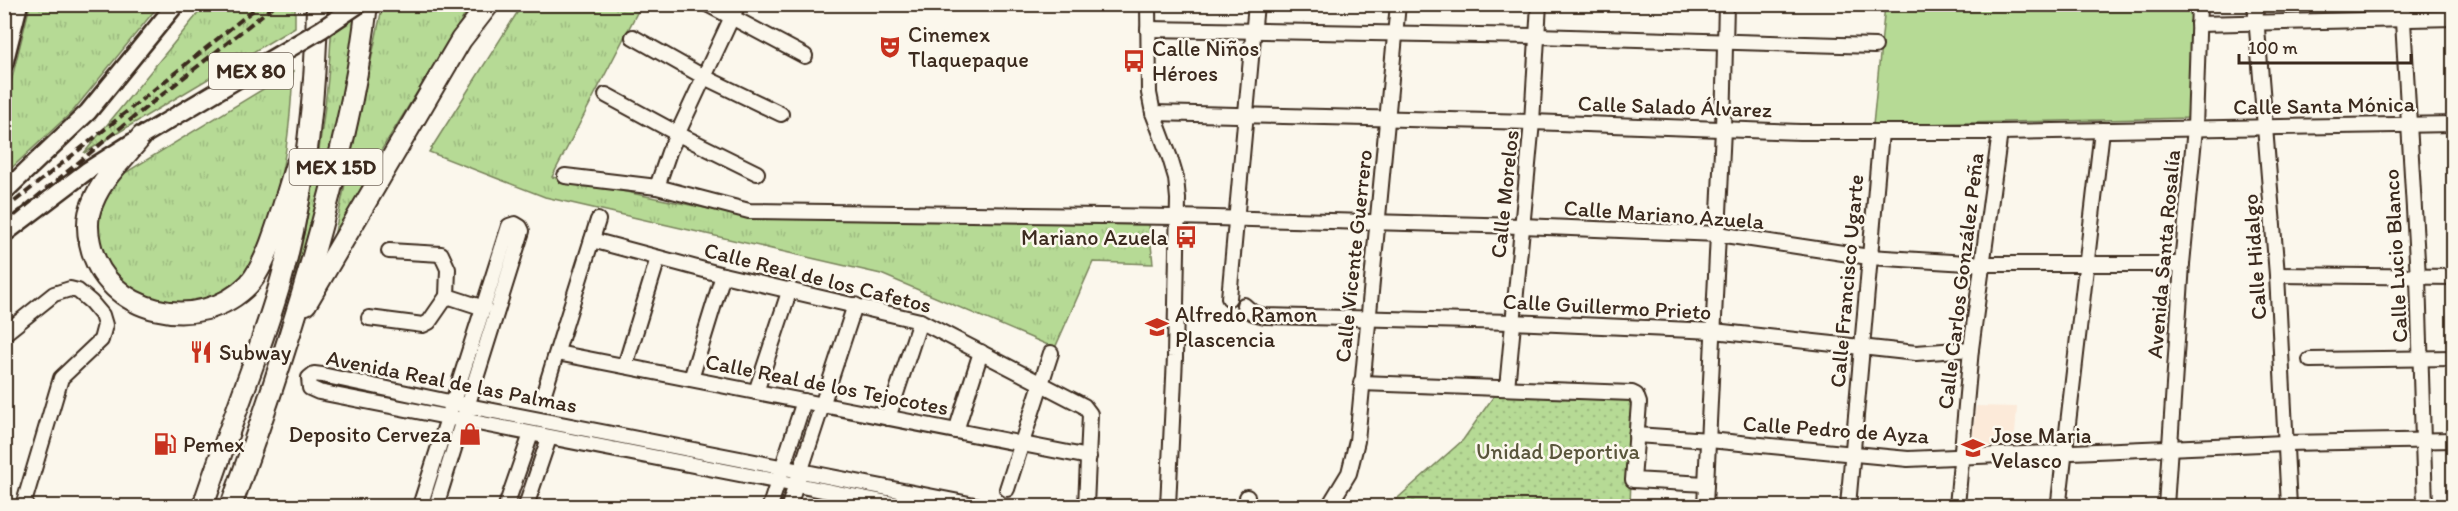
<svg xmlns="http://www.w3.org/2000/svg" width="2458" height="511" viewBox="0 0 2458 511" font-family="Itim,sans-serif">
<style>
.built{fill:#fcead9}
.grass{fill:url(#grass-tufts);stroke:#78825a;stroke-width:1.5}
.park{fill:url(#park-dots);stroke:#78825a;stroke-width:1.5}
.pitch{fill:#b6da95;stroke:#78825a;stroke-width:1.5}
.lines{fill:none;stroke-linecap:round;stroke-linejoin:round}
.minor-casing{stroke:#3b2a1e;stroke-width:18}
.major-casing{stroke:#3b2a1e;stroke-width:21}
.highway-casing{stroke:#3b2a1e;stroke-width:24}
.minor{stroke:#fbf7ec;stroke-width:14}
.major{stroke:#fbf7ec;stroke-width:16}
.highway{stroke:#fbf7ec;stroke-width:20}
.rail{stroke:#3b2a1e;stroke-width:4;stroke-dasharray:9 4.5;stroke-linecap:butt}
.major-bridge-casing{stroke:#3b2a1e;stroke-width:21;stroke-linecap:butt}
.major-bridge{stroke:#fbf7ec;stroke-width:16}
.labels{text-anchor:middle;stroke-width:5;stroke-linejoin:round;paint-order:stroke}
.shield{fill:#fbf7ec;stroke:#75685c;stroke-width:1.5}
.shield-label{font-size:21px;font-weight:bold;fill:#3b2a1e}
.poi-label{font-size:22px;fill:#3b2a1e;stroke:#fbf7ec;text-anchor:start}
.street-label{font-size:22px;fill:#3b2a1e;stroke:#fbf7ec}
.park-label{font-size:22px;fill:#5a563c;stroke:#fbf7ec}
</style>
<defs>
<pattern id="grass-tufts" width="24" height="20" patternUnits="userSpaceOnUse" patternTransform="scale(1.5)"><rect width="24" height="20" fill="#b6da95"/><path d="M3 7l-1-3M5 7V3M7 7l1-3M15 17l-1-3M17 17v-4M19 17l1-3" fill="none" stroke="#9dbb80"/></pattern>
<pattern id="park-dots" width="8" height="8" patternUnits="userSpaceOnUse" patternTransform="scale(1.5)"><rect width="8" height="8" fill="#b6da95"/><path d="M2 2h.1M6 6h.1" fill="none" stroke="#9dbb80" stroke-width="1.8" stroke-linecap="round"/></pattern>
</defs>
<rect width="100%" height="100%" fill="#fbf7ec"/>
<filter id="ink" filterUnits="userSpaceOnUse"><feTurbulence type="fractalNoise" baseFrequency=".0167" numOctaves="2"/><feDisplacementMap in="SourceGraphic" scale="12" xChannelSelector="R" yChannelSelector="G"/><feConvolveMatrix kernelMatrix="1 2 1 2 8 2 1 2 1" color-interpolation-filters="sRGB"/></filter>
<g filter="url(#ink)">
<!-- built -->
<polygon class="built" points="1976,406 2017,407 2014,449 1971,450"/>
<!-- grass -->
<g class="grass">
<polygon points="30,5 159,5 73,111 5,174 5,106"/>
<polygon points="205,5 295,5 295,27 84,153"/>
<path d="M332,5H358L347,90L298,284L294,283C313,190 331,99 332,5Z"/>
<polygon points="391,5 471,5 377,157 332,246 381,13"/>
<polygon points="522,5 641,5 552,177 749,217 1149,225 1153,264 1093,262 1055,348 881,274 545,197 429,152"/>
<path d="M293,71C290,129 285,176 265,232C262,241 260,253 254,261C216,314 143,320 107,261C95,242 93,218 103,197C106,189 115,182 120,176Z"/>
</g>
<!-- park -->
<polygon class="park" points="1496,393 1634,396 1630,506 1390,505 1463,440"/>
<!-- pitch -->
<polygon class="pitch" points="1885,5 2196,5 2191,118 1873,125"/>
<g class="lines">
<!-- minor casing -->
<g class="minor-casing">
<g id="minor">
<polyline points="707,4 805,56"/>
<polyline points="1148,4 1149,93 1153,113 1170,158 1176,178 1178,199 1175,357 1168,506"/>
<polyline points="2255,4 2277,275 2289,506"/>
<polyline points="2402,4 2418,277 2425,506"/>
<polyline points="2198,24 2454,18"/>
<polyline points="1148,29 1537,36 1875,46"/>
<polyline points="633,37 704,77 781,114"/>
<polyline points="606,95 678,134 757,173"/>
<polyline points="1153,113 1532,122 1800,132 2000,132 2454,124"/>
<polyline points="565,176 657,187 669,152 738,4"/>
<polyline points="657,187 749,211 1177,217 1522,226 1718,234 1869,257 1984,264 2182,264"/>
<polyline points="592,240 723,275 920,321 1084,406 1090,414 1086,506"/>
<polyline points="389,251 441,254 448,269 447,296 484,308"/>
<polyline points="2277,275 2454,277"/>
<polyline points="1229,298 1256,4"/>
<polyline points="1244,305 1253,313 1265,316 1512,322 1714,331 1916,353 1971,349"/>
<polyline points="369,318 423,325 429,322 447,296"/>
<polyline points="4,334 54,294 70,289 78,291 91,302 102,315 105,325 101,340 61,378 23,506"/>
<polyline points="557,353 1089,457"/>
<polyline points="2310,360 2454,358"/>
<polyline points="625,366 658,258"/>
<polyline points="691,379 723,275"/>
<polyline points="1361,383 1632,393 1636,395 1639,403 1633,480 1706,484"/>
<polyline points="1507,388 1532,122 1539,4"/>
<polyline points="756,392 790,289"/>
<polyline points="543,396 598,220"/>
<polyline points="888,418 920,321"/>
<polyline points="956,431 981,352"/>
<polyline points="1636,435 1709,440 1908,459 2285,443 2454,440"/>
<polyline points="1007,489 1051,353"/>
<polyline points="1247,497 1248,506"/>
<polyline points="2059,501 2102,130"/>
<polyline points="420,506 509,226 515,224 520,227 522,231 436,506"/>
<polyline points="506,506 531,434"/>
<polyline points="526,506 549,438"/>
<polyline points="770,506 804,401"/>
<polyline points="789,506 855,305"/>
<polyline points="904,506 319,392 310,388 309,378 314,374 322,375 468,406 980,506"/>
<polyline points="1329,506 1349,473 1357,441 1398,4"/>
<polyline points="1705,506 1723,129 1726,4"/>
<polyline points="1848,506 1881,132"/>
<polyline points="1957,506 1971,349 2000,132"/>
<polyline points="2166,506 2182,264 2195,128 2199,4"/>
</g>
</g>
<!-- major casing -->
<g class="major-casing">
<g id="major">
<polyline points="4,64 19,4"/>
<polyline points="4,192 88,112 176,4"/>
<polyline points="4,234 87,171 133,142"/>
</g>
</g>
<!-- highway casing -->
<g class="highway-casing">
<g id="highway">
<path d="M142,136C125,157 103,177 93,202C87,215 87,230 90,243C105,315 200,335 249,284C270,261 285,197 296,165"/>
<polyline points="306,304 461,40 489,4"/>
<path d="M203,506C219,459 236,412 253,365C265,331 278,296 286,261C307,177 316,91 317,4"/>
<path d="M231,506C269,403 303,299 330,193C346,130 360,69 367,4"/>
</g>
</g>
<!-- minor -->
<use href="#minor" class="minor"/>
<!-- major -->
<use href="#major" class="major"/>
<!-- highway -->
<use href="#highway" class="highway"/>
<!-- rail -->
<g class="rail">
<polyline points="4,210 261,4"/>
<polyline points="4,224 119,129 276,4"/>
</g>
<!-- major-bridge casing -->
<g class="major-bridge-casing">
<polyline id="major-bridge" points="142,136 322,29 359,4"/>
</g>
<!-- major-bridge -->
<use href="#major-bridge" class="major-bridge"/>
</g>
</g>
<!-- icons -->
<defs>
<g id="theatre-bare" transform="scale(1.8)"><path d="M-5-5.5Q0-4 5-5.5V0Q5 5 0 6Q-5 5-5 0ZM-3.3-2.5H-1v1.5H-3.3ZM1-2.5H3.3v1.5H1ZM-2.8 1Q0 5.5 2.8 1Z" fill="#c8321e" stroke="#fbf7ec" stroke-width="2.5" paint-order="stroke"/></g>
<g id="bus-bare" transform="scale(1.8)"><path d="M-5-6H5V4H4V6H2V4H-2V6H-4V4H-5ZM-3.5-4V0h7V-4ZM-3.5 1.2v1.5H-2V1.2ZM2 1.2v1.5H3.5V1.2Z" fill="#c8321e" stroke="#fbf7ec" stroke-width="2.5" paint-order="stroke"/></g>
<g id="school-bare" transform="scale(1.8)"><path d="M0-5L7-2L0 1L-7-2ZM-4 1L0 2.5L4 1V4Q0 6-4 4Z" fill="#c8321e" stroke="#fbf7ec" stroke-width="2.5" paint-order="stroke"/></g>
<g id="restaurant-bare" transform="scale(1.8)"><path d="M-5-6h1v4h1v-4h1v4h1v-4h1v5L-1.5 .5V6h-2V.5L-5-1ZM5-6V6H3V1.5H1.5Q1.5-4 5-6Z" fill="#c8321e" stroke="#fbf7ec" stroke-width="2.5" paint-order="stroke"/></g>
<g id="shop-bare" transform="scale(1.8)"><path d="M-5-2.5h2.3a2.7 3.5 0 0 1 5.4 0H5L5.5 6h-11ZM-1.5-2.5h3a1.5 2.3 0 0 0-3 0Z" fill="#c8321e" stroke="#fbf7ec" stroke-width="2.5" paint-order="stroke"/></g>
<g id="fuel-bare" transform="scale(1.8)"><path d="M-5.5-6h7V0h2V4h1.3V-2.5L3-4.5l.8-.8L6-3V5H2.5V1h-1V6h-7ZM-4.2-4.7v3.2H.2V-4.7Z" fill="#c8321e" stroke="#fbf7ec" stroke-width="2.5" paint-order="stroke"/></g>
</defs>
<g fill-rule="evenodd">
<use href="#theatre-bare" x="890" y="47"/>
<use href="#bus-bare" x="1134" y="61"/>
<use href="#bus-bare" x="1186" y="237"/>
<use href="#school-bare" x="1157" y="327"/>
<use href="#restaurant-bare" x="201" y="352"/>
<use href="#shop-bare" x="470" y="434"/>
<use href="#fuel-bare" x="165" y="444"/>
<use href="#school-bare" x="1973" y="448"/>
</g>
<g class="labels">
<!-- shield labels -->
<g class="shield">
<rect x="209" y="53" width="84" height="36" rx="4.5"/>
<rect x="289.5" y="149" width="93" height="36" rx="4.5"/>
</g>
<g class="shield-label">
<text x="251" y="78">MEX 80</text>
<text x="336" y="174">MEX 15D</text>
</g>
<!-- poi labels -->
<g class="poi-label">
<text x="908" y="42">Cinemex<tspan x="908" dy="25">Tlaquepaque</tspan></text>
<text x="1152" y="56">Calle Niños<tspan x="1152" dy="25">Héroes</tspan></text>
<text x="1168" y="245" text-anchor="end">Mariano Azuela</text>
<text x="1175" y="322">Alfredo Ramon<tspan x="1175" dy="25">Plascencia</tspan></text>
<text x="219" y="360">Subway</text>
<text x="452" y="442" text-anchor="end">Deposito Cerveza</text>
<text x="1991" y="443">Jose Maria<tspan x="1991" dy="25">Velasco</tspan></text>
<text x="183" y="452">Pemex</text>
</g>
<!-- street labels -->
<g class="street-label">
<text transform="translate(2324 105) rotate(-1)" y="8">Calle Santa Mónica</text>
<text transform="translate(1675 106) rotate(2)" y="8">Calle Salado Álvarez</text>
<text transform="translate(1504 194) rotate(-84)" y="8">Calle Morelos</text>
<text transform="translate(1664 214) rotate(4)" y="8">Calle Mariano Azuela</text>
<text transform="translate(2163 254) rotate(-85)" y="8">Avenida Santa Rosalía</text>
<text transform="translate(1353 256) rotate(-84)" y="8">Calle Vicente Guerrero</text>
<text transform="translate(2395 256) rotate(-93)" y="8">Calle Lucio Blanco</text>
<text transform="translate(2254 257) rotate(-94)" y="8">Calle Hidalgo</text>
<text transform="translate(818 277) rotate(14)" y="8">Calle Real de los Cafetos</text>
<text transform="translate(1846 281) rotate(-85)" y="8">Calle Francisco Ugarte</text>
<text transform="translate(1960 281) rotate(-83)" y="8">Calle Carlos González Peña</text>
<text transform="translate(1607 306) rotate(3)" y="8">Calle Guillermo Prieto</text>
<text transform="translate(452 381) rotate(11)" y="8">Avenida Real de las Palmas</text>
<text transform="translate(827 384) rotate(11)" y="8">Calle Real de los Tejocotes</text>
<text transform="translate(1836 429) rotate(4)" y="8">Calle Pedro de Ayza</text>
</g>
<!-- park labels -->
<g class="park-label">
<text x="1558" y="459">Unidad Deportiva</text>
</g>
</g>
<!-- margin -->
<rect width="2458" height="511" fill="none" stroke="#fbf7ec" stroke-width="24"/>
<rect x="12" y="12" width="2434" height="487" fill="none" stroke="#3b2a1e" stroke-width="2" filter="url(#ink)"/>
<!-- scale -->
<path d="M2239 54v9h172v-9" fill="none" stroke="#3b2a1e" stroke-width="3"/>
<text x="2248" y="54" font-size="18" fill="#3b2a1e" stroke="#fbf7ec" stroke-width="4.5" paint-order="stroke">100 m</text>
</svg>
